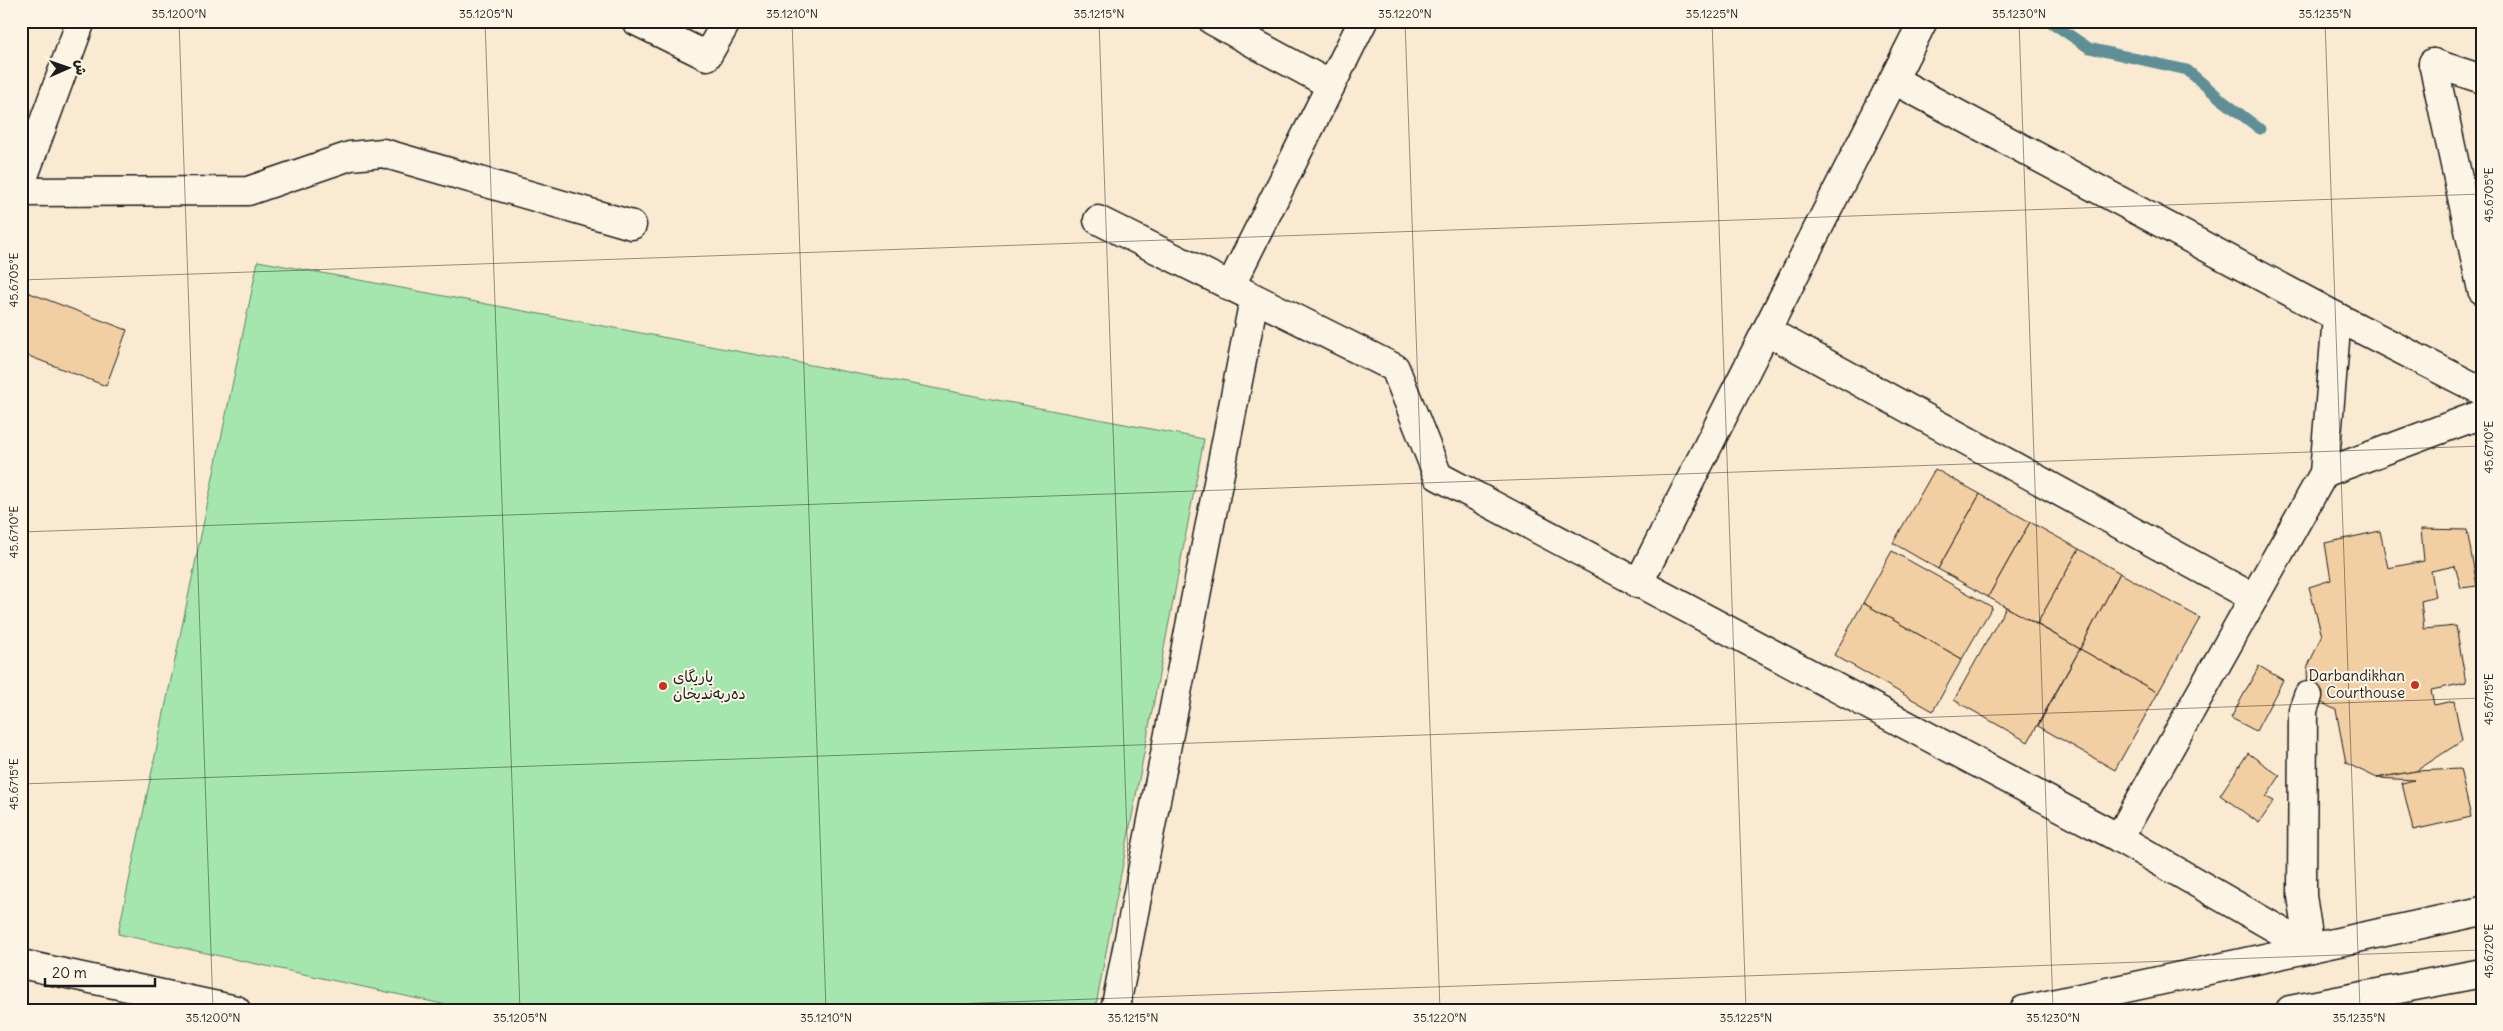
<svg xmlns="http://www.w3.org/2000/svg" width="2503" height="1031" viewBox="0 0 2503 1031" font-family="Delius,'Playpen Sans Arabic',sans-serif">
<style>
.green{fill:#a5e6af;stroke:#608166}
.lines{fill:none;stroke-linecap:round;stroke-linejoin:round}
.stream{stroke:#5f8f96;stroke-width:11}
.building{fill:#f2cfa3;stroke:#1c1c1c}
.minor-casing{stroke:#1c1c1c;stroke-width:31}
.minor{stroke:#fcf5e5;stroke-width:28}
.ticks{fill:none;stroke:#1c1c1c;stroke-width:1;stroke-opacity:0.45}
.poi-dot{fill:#c8321e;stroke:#fcf5e5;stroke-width:2}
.labels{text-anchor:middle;stroke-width:4;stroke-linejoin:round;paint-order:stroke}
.poi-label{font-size:15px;fill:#1c1c1c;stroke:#fcf5e5;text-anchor:end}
.neatline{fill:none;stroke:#1c1c1c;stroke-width:2}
.ticks-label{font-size:12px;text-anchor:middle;fill:#1c1c1c}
</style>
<rect width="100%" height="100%" fill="#f9ead1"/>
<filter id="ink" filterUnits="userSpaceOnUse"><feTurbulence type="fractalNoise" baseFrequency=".02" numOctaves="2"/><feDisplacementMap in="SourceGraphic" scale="10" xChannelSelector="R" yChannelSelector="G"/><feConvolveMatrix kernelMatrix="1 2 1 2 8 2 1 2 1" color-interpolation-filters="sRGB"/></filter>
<g filter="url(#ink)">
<!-- green -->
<polygon class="green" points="258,261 1204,439 1095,1010 470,1010 118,934"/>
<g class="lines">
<!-- stream -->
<polyline class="stream" points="2049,21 2089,48 2187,70 2222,100 2260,129"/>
</g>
<!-- building -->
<g class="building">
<polygon points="27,292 127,330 106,386 21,353 21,307"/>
<polygon points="1935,469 1980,494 1938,569 1893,543"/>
<polygon points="1980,494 2030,522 1988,597 1938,569"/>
<polygon points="2030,522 2079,549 2037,624 1988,597"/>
<polygon points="2421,529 2467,530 2477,586 2461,588 2455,566 2431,571 2436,597 2421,601 2424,629 2456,626 2466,683 2431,690 2434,705 2454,701 2462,741 2416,771 2377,778 2346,763 2336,710 2308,696 2307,668 2322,636 2309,587 2331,580 2325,543 2380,531 2388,568 2424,561"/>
<polygon points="2079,549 2120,573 2080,649 2037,624"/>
<polygon points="1892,551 1992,607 1962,659 1863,603"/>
<polygon points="2120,573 2200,618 2158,693 2080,649"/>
<polygon points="1863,603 1962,659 1933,711 1834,655"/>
<polygon points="2006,607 2080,649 2028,742 1954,700"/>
<polygon points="2080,649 2158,693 2115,770 2038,726"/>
<polygon points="2259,666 2283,680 2256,731 2231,718"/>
<polygon points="2248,753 2280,776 2266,797 2274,801 2259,823 2220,795"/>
<polygon points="2460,769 2471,817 2413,830 2402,783 2414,780 2377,778 2416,771"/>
</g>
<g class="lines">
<!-- minor casing -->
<g class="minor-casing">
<g id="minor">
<polyline points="636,21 707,56 727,21"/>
<polyline points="1213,21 1331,85"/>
<polyline points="2433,63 2482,290"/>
<polyline points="2433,63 2482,79"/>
<polyline points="1894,80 2337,317 2482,391"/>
<polyline points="21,184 81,21"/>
<polyline points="21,192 248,191 350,156 383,153 632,225"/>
<polyline points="1098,220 1395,368 1438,476 2119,838 2310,948"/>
<polyline points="1230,287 1363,21"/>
<polyline points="1767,331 2254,598"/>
<polyline points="2324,473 2482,414"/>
<polyline points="1638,584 1923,21"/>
<polyline points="2308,696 2303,710 2302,896 2310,948"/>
<polyline points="2119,838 2324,473 2337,317"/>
<polyline points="21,964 236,1010"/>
<polyline points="1115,1010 1254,299"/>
<polyline points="2024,1010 2482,911"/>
<polyline points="2290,1010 2482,973"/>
</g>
</g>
<!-- minor -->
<use href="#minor" class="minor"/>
</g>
</g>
<!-- ticks -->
<path class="ticks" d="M179,21L213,1010M485,21L520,1010M792,21L826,1010M1099,21L1133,1010M1405,21L1440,1010M1712,21L1746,1010M2019,21L2053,1010M2325,21L2360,1010M21,28L228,21M21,280L2482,194M21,532L2482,446M21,784L2482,698M780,1010L2482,950"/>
<!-- markers -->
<g class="poi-dot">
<circle cx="2415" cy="685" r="5"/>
<circle cx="663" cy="686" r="5"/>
</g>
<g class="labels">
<!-- poi labels -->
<g class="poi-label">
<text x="2405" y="681">Darbandikhan<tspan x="2405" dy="17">Courthouse</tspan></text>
<text x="673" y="682" text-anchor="start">یاریگاى<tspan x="673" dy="17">ده‌ربه‌ندیخان</tspan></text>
</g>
</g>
<!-- margin -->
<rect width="2503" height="1031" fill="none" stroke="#fcf5e5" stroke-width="55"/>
<!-- north arrow -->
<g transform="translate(68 68) rotate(88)" stroke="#fcf5e5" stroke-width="4" paint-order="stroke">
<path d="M0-4L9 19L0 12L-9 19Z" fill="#1c1c1c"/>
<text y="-8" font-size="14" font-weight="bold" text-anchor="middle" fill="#1c1c1c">ش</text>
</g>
<!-- scale -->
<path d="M45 978v8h110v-8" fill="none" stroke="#1c1c1c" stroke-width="2.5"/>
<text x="52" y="978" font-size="15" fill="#1c1c1c" stroke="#fcf5e5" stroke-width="4" paint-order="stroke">20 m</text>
<rect x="28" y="28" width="2448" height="976" class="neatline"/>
<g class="ticks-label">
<text x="179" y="18">35.1200°N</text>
<text x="486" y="18">35.1205°N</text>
<text x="792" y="18">35.1210°N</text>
<text x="1099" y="18">35.1215°N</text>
<text x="1405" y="18">35.1220°N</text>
<text x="1712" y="18">35.1225°N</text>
<text x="2019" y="18">35.1230°N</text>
<text x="2325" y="18">35.1235°N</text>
<text transform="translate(2489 195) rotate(-90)" y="4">45.6705°E</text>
<text transform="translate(14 280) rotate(-90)" y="4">45.6705°E</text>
<text transform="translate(2489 447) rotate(-90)" y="4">45.6710°E</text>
<text transform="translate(14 532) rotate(-90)" y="4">45.6710°E</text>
<text transform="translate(2489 699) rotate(-90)" y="4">45.6715°E</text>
<text transform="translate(14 784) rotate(-90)" y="4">45.6715°E</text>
<text transform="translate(2489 951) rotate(-90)" y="4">45.6720°E</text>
<text x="213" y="1022">35.1200°N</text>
<text x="520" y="1022">35.1205°N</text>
<text x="826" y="1022">35.1210°N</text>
<text x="1133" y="1022">35.1215°N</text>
<text x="1440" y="1022">35.1220°N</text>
<text x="1746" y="1022">35.1225°N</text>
<text x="2053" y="1022">35.1230°N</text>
<text x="2359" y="1022">35.1235°N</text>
</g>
</svg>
